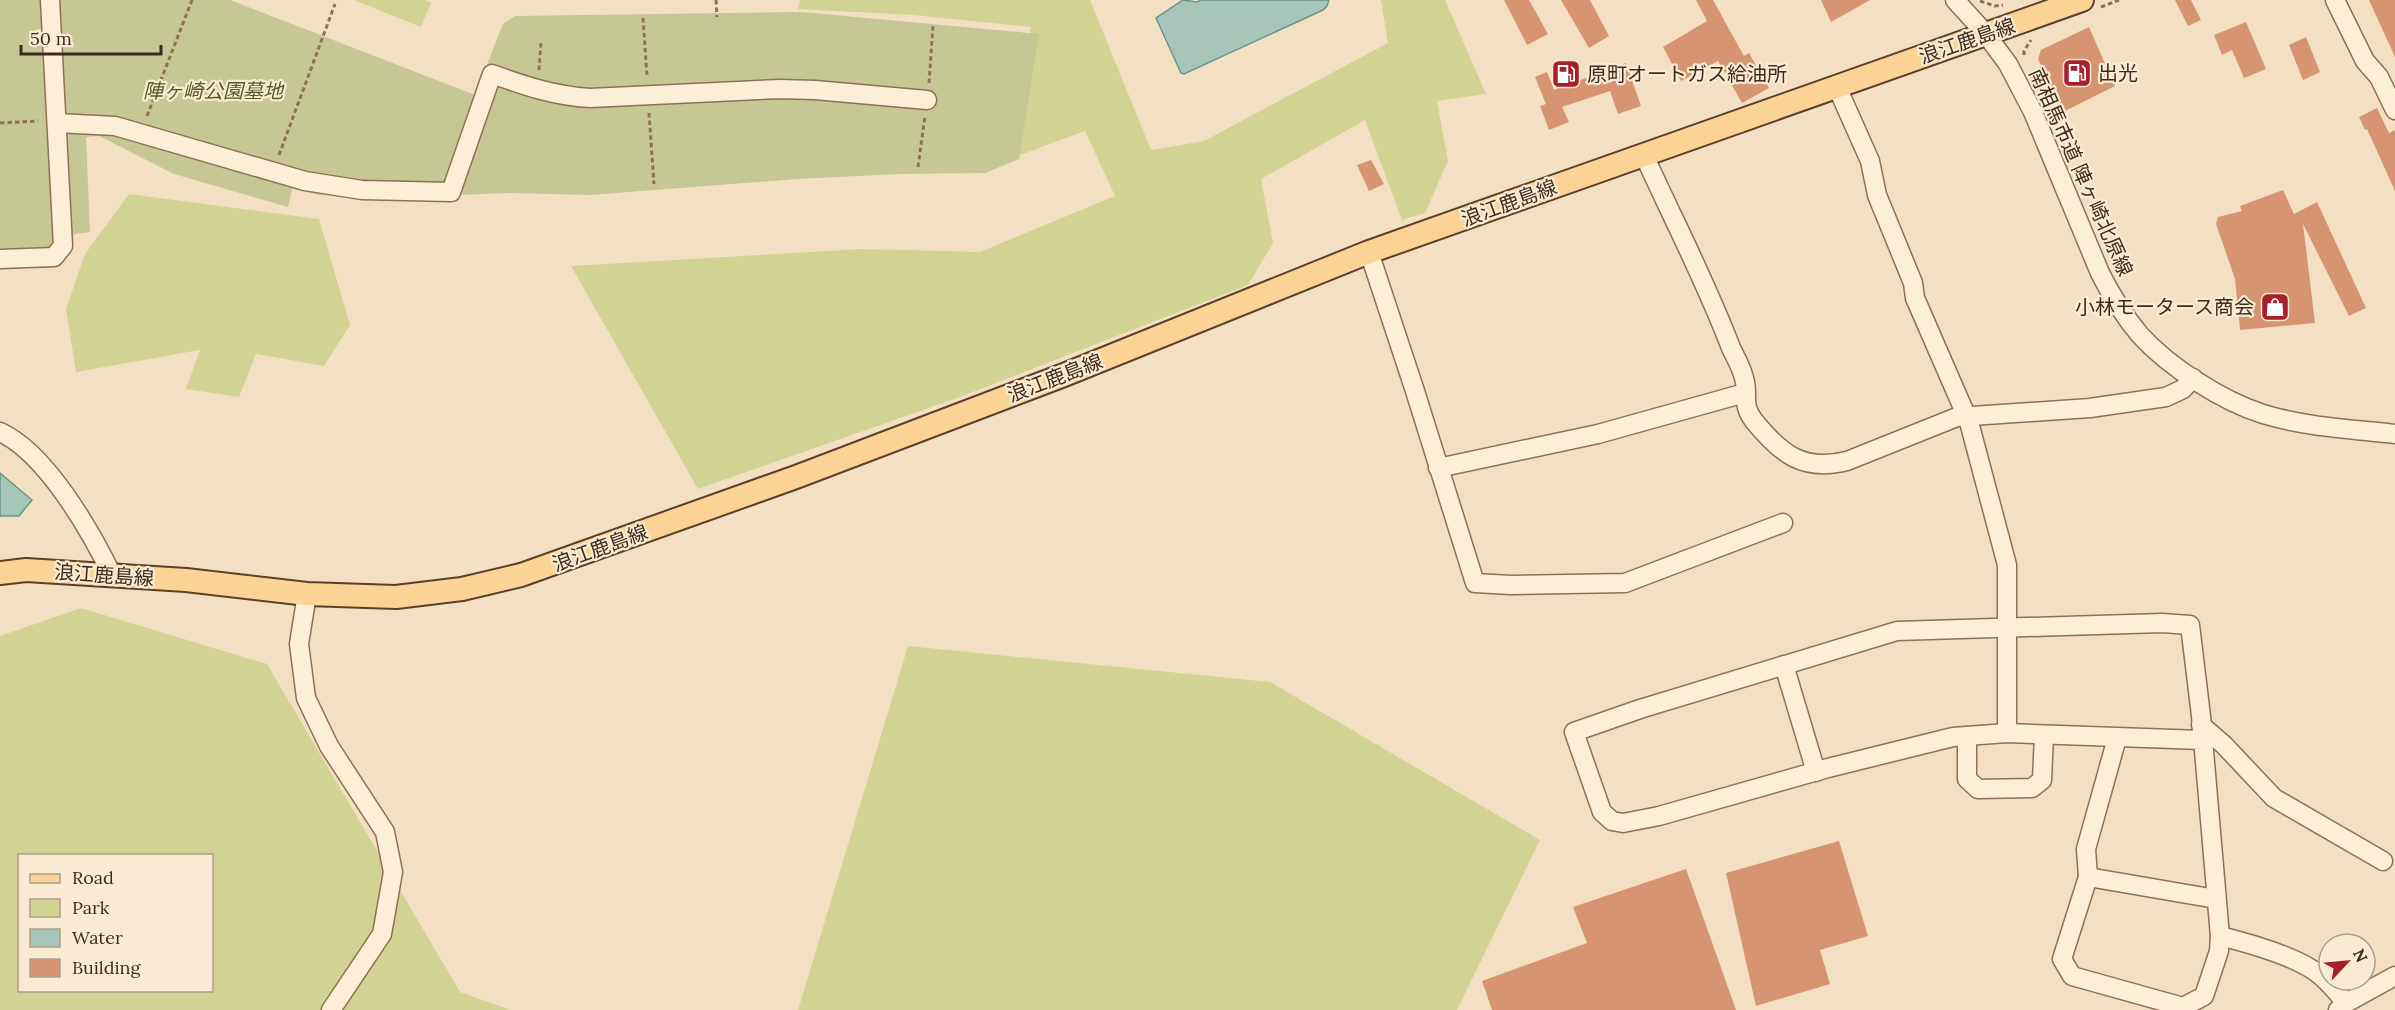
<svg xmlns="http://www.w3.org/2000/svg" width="2395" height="1010" viewBox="0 0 2395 1010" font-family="Lora,'Noto Sans JP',serif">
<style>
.green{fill:#d1d394;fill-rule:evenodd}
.cemetery{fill:#c5c794}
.water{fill:#a5c5b9;stroke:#6a9587;stroke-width:1.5}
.building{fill:#d69473}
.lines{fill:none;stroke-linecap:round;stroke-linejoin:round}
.minor-casing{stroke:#8f7056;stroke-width:21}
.major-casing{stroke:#5d3e2b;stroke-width:26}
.path{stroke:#8f7056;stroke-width:3;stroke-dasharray:4.5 3;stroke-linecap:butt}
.minor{stroke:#fdeed6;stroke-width:18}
.major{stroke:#fad395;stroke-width:22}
.labels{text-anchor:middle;stroke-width:4.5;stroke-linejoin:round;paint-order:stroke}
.street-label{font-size:20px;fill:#3d2a1c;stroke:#f9ebd2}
.poi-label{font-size:20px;fill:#3d2a1c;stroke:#f9ebd2;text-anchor:start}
.park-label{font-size:20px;font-style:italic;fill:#525c20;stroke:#f9ebd2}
</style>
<rect width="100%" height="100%" fill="#f3e0c2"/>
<!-- green -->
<g class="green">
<polygon points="354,0 425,0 431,3 421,27"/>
<polygon points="800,0 1090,0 1151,150 1204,141 1388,43 1381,0 1445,0 1486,94 1437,101 1448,161 1425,213 1402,220 1365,120 1261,179 1273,243 1248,285 960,397 698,489 571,266 861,249 980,252 1115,196 1085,131 1012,158 1031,27 914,15 798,9"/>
<polygon points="129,194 319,219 350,325 324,366 256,354 239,397 186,389 200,350 76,372 66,309 85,254"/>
<path d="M81,608L267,664L460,992L511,1010H0V636ZM20,856H212V990H20Z"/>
<polygon points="908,646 1270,682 1540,840 1457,1010 798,1010"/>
</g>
<!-- cemetery -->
<polygon class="cemetery" points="0,0 230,0 475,95 503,24 515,16 802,12 1039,34 1019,159 985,173 898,174 797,179 590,195 508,193 410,197 367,197 320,195 292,189 288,207 174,174 99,136 86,137 90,232 74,234 71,250 65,255 0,267"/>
<!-- water -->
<g class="water">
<polygon points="1183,0 1197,2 1201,0 1329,0 1327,6 1323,10 1184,74 1181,73 1156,18"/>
<polygon points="0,473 32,500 19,516 0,516"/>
</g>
<!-- building -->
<g class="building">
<polygon points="1504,0 1529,0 1548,34 1527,45"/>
<polygon points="1561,0 1590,0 1609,36 1589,48"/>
<polygon points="1696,0 1713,0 1744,56 1749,53 1769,88 1742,103 1718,61 1681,81 1663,47 1707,21"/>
<polygon points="1821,0 1870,0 1831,22"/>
<polygon points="2175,0 2191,0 2201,20 2188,26"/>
<polygon points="2369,0 2395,0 2395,57"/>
<polygon points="2246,22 2266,69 2244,78 2232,50 2222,55 2214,35"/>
<polygon points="2089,27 2115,86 2063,112 2038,59 2041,50"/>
<polygon points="2306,37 2320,72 2303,80 2289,45"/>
<polygon points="1626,63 1641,106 1618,114 1610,91 1562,107 1569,122 1549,130 1540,106 1546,104 1535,77 1547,72 1554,90"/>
<polygon points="2377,108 2389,133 2395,130 2395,191 2367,129 2365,130 2359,117"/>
<polygon points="1371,160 1384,184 1369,191 1357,165"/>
<polygon points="2283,190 2294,214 2317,202 2366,308 2349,316 2303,224 2315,323 2240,330 2235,279 2216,224 2218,217 2242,211 2240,206"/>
<polygon points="1839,841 1868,936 1820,950 1830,984 1756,1006 1726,873"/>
<polygon points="1686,869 1736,1010 1492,1010 1482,981 1587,943 1573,907"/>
</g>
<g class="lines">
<!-- minor casing -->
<g class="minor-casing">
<g id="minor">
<path d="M1955,0L1985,33L2008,64L2033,112L2100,273C2111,295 2124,316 2140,335C2169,367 2222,401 2263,414C2306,427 2351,429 2395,434"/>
<polyline points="2335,0 2365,61 2379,77 2395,110"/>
<polyline points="1837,87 1870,161 1877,195 1913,283 1915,298 1969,422 2007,565 2007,733"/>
<path d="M57,123L115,126L305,181L362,190L451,192L492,74C525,86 555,96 590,98L780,89L815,90L927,100"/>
<path d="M1644,155C1673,219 1706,282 1731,348C1736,358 1743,370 1745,382C1748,398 1742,405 1754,421C1781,454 1803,472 1847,461L1957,417L2090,408L2166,397L2183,389L2193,378"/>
<polyline points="1369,252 1415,391 1475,583 1511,585 1625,583 1783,523"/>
<polyline points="0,259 54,257 63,246 50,0"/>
<path d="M0,432C46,453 90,530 112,575"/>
<polyline points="1438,468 1598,434 1745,393"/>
<polyline points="307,594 299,644 306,698 329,746 385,832 393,872 382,934 331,1010"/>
<polyline points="1784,665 1816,772"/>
<polyline points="2201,725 2224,745 2274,798 2383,861"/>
<polyline points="1967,736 1967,779 1978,789 2032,788 2042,780 2044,735"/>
<polyline points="2117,738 2086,849 2088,877 2062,959 2072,976 2183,1007 2204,996 2219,951 2220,936"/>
<path d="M2202,740L2007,733L1953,737L1828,768L1659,816L1623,823L1612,821L1602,812L1574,732L1640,709L1897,631L2162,623L2190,625L2201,716L2220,936C2248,943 2290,955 2313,970C2326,978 2336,991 2346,1003"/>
<polyline points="2088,877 2216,899"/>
<polyline points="2338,1010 2346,1003 2395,976"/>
</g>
</g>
<!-- major casing -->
<g class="major-casing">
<polyline id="major" points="0,573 26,570 186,580 307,594 396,597 462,589 521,575 796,477 1064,375 1369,252 2082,0"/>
</g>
<!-- path -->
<g class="path">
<polyline points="716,0 717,17"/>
<polyline points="1980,1 1995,6 2003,5"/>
<polyline points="2101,7 2119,0"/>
<polyline points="643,18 647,76"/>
<polyline points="2024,55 2024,51 2031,40"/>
<polyline points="539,70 541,42"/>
<polyline points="929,83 933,25"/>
<polyline points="649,113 654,184"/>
<polyline points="147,116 192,0"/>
<polyline points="0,123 38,121"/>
<polyline points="279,155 335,4"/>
<polyline points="918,167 925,116"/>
</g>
<!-- minor -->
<use href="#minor" class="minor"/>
<!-- major -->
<use href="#major" class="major"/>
</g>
<!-- icons -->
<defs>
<g id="fuel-square" transform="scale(1.5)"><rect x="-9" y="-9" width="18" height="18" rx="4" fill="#a61f2b" stroke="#f9ebd2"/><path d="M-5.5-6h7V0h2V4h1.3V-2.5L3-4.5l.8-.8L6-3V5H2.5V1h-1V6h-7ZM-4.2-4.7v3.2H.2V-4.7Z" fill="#fff"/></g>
<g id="shop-square" transform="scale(1.5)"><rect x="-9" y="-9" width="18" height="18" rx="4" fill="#a61f2b" stroke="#f9ebd2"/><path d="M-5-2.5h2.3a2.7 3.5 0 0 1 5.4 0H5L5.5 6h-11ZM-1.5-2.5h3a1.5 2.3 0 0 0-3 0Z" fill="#fff"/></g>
</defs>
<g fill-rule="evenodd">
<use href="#fuel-square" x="2077" y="73"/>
<use href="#fuel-square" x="1566" y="74"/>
<use href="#shop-square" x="2275" y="307"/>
</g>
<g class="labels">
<!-- street labels -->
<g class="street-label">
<text transform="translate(1967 41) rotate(-19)" y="7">浪江鹿島線</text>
<text transform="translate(2081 172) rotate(66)" y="7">南相馬市道 陣ヶ崎北原線</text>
<text transform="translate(1509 203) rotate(-20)" y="7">浪江鹿島線</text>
<text transform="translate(1055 378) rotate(-21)" y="7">浪江鹿島線</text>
<text transform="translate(600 548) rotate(-20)" y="7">浪江鹿島線</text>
<text transform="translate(104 575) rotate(4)" y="7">浪江鹿島線</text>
</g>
<!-- poi labels -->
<g class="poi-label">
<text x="2098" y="80">出光</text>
<text x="1587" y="81">原町オートガス給油所</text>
<text x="2254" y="314" text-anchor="end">小林モータース商会</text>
</g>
<!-- park labels -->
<g class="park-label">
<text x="213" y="98">陣ヶ崎公園墓地</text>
</g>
</g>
<!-- legend -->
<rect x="18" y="854" width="195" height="138" fill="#f9ebd2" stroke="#ae9e89" stroke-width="1.5"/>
<rect x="30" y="874" width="30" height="9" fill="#fad395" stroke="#ae9e89" stroke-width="1.5"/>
<text x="72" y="884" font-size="18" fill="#3d2a1c">Road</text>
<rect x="30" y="899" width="30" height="18" fill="#d1d394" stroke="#ae9e89" stroke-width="1.5"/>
<text x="72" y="914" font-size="18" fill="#3d2a1c">Park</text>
<rect x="30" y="929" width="30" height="18" fill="#a5c5b9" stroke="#ae9e89" stroke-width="1.5"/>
<text x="72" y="944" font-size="18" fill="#3d2a1c">Water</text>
<rect x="30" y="959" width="30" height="18" fill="#d69473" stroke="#ae9e89" stroke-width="1.5"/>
<text x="72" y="974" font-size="18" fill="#3d2a1c">Building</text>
<!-- north arrow -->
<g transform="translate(2347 962) rotate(64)"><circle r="28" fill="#f9ebd2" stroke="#ae9e89" stroke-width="1.5"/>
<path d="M0-4.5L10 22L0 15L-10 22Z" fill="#a61f2b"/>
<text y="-9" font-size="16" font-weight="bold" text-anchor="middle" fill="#3d2a1c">N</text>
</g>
<!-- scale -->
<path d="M21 45v9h140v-9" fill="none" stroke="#3d2a1c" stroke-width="3"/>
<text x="30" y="45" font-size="18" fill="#3d2a1c" stroke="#f9ebd2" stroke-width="4.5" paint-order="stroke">50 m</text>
</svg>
